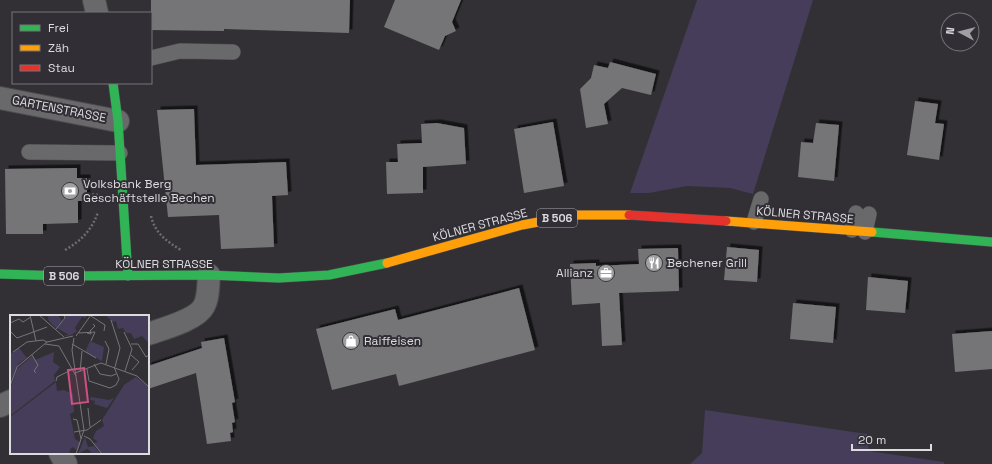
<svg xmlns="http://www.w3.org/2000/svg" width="992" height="464" viewBox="0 0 992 464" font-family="'Space Grotesk',sans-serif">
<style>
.green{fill:#453d59}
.building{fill:#757477;filter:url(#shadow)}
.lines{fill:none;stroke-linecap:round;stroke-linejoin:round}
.lane-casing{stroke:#4c4c4f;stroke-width:16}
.street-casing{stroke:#4c4c4f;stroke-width:24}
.fast-casing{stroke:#4c4c4f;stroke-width:10}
.slow-casing{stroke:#4c4c4f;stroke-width:10}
.jam-casing{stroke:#4c4c4f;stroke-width:10}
.path{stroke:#6e6c6f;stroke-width:2.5;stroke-dasharray:2 2;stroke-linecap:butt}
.lane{stroke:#69696b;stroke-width:15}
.street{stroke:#69696b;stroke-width:22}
.fast{stroke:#30b455;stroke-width:9}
.slow{stroke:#ff9f0a;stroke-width:9}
.jam{stroke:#e5322d;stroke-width:9}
.labels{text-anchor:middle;stroke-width:4;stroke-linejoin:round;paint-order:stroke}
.shield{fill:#312f35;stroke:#a9a8ac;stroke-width:1}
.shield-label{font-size:11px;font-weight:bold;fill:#dcdcdf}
.street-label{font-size:12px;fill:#dcdcdf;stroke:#312f35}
.poi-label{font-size:12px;fill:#dcdcdf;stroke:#312f35;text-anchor:start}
.inset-road{fill:none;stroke:#767578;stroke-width:1}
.view{fill:#ca5383;fill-opacity:0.15;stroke:#ca5383;stroke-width:2}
.inset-edge{fill:none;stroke:#dcdcdf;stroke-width:2}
</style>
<defs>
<filter id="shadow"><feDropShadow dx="3.5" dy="-3.5" stdDeviation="0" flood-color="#0009"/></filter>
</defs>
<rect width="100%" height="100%" fill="#323034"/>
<!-- green -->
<g class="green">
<polygon points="697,0 813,0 753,194 730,188 687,186 649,193 630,193"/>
<polygon points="705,410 867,434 869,451 944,462 944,464 690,464 702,453"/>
</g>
<!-- building -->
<g class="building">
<polygon points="151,0 350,0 349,33 224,29 224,31 151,30"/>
<polygon points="395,0 461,0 452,22 456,31 445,36 439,50 384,27"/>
<polygon points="610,62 656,74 651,95 622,88 604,104 608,124 586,128 580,89 591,78 594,65 608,68"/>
<polygon points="915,101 938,104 935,123 944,124 939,160 907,155"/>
<polygon points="194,109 196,165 286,162 288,195 272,196 274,247 221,249 219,215 168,217 157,110"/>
<polygon points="553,122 564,186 524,193 514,129"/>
<polygon points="437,123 464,128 466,164 423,167 423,193 387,194 386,162 398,162 397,144 422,143 421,124"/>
<polygon points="816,123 839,125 834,181 798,177 801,142 813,143"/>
<polygon points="77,168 77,178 87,178 87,201 78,201 78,223 43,224 43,234 6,234 5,169"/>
<polygon points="727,247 759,250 757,282 724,280"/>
<polygon points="678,248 679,291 619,293 622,345 602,346 600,303 572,305 570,264 596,263 596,266 639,264 638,249"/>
<polygon points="868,277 908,281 905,313 866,310"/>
<polygon points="519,288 535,350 399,386 396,374 332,390 316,329 395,309 398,320"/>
<polygon points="793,303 836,307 833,343 790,339"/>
<polygon points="992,331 992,369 955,372 952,334"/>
<polygon points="224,338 235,402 232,403 235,422 232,423 233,432 230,433 231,441 207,444 196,373 148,389 148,366 202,348 201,342"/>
</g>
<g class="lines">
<!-- lane casing -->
<g class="lane-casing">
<g id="lane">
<polyline points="151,58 180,51 233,52"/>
<polyline points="29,152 120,153"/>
<polyline points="754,222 761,199"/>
<polyline points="852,230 856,213"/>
<polyline points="865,232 869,214"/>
</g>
</g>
<!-- street casing -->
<g class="street-casing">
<g id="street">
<polyline points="94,0 97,13"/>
<polyline points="0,98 118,121"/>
<path d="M148,334C162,329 197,320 204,306C209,297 208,285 209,275"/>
<polyline points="0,406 11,401"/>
<polyline points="60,453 66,464"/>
</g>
</g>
<!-- fast casing -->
<g class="fast-casing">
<g id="fast">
<polyline points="113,83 118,121 128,276"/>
<polyline points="872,232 992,242"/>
<polyline points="0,274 65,276 209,275 279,278 329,275 387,263"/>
</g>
</g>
<!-- slow casing -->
<g class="slow-casing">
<g id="slow">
<polyline points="726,221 872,232"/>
<polyline points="387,263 522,225 576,215 629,215"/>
</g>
</g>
<!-- jam casing -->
<g class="jam-casing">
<polyline id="jam" points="629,215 726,221"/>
</g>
<!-- path -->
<g class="path">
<polyline points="88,194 98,195"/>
<path d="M151,216C155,233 166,241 181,250"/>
<path d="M65,250C81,241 92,230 98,212"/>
</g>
<!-- lane -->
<use href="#lane" class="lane"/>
<!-- street -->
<use href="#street" class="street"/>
<!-- fast -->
<use href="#fast" class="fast"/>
<!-- slow -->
<use href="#slow" class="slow"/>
<!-- jam -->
<use href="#jam" class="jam"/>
</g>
<!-- icons -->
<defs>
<g id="bank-disc" transform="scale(0.9)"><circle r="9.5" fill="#a0a0a3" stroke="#312f35"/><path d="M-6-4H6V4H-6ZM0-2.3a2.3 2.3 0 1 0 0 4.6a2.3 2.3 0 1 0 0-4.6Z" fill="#fff"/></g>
<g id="restaurant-disc" transform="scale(0.9)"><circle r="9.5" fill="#a0a0a3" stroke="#312f35"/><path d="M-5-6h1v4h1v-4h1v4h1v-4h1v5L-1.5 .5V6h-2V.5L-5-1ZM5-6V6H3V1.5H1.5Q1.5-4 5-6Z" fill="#fff"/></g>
<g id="office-disc" transform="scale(0.9)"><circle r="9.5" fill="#a0a0a3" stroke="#312f35"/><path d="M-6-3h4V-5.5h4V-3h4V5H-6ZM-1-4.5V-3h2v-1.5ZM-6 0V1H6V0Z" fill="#fff"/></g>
<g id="shop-disc" transform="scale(0.9)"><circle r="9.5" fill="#a0a0a3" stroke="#312f35"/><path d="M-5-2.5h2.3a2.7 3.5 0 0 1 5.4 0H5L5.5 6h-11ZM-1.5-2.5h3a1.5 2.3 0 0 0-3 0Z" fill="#fff"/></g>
</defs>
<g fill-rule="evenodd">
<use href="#bank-disc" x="70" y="191"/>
<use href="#restaurant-disc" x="654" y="263"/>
<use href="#office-disc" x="606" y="273"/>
<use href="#shop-disc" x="351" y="341"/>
</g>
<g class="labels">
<!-- shield labels -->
<g class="shield">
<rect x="537" y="209" width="40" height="18" rx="3"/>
<rect x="44" y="267" width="40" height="18" rx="3"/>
</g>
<g class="shield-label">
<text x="557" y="222">B 506</text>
<text x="64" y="280">B 506</text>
</g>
<!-- street labels -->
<g class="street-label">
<text transform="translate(59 109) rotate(11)" y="4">GARTENSTRASSE</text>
<text transform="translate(805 215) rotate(5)" y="4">KÖLNER STRASSE</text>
<text transform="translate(480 225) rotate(-15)" y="4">KÖLNER STRASSE</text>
<text x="164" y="268">KÖLNER STRASSE</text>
</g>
<!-- poi labels -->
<g class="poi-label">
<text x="83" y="188">Volksbank Berg<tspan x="83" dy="14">Geschäftstelle Bechen</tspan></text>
<text x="667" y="267">Bechener Grill</text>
<text x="593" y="277" text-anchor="end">Allianz</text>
<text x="364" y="345">Raiffeisen</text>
</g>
</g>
<!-- overview -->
<g transform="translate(10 315)">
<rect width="139" height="139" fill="#323034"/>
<path d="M37,0H48L52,6L46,13L39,6ZM55,0H76V3L72,2L70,5L65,13L67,16L61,20L56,21L49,15L55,20H59L47,13L55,4ZM95,0H139V28L132,21L124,24L121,18H116L113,13L108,14L106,6L103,7ZM80,26L94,32L92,46L75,37ZM9,33L17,43L9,48L0,68V36L2,38ZM44,37L43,47L50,52L44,60L45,66L0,101V74L7,54L22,41L25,45ZM126,62L139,72V139H92L83,128L88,127L83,123L86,116L94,111L92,105L114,70ZM46,67L47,76L54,75L63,79L64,97L60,99L65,124L71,128L67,135L62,132L59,137L63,139H0V102ZM81,82L99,85L104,83L97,93L84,89L85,86L80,85ZM75,122L78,132L84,131L91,139H79L81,137L77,134L68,139Z" fill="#453d59"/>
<path class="inset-road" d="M20,0L26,26M29,0L54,22M81,1L95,10L94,16M101,5L110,33L105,52M0,8L9,4L13,7L21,2M46,14L55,3L54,0M0,16L7,23L37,12M114,17L122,34L115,56M69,18L85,17L81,26M77,18L81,19L80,16L85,11L83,9M66,21L81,0M64,23L62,35L74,115L66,139M95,26L99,34L96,49M35,29L49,31L66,61M62,29L86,43M121,29H128L136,42L139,40M3,37L17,27L33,25L37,27M22,40L28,50L24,56L26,58M121,40L129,47L122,55M84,49L90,59L101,61L106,59M77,54L79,66L100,73L106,70L109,64L104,52M70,57L72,36M65,58L91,48L127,61L139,72M46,66L47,62L61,55M0,71L7,52L37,27L63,21M78,93L80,112M63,104L67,105L71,124M64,117L77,115L91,105M74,121L80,124L92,139"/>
<path class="view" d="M74,53L78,87L62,89L58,55Z"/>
<rect width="139" height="139" class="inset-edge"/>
</g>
<!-- legend -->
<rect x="12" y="12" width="140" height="72" fill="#312f35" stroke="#757479"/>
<rect x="20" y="25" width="20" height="6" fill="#30b455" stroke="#757479"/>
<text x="48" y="32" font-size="12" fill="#dcdcdf">Frei</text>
<rect x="20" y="45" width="20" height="6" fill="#ff9f0a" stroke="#757479"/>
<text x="48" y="52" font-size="12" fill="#dcdcdf">Zäh</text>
<rect x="20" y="65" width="20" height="6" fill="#e5322d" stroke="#757479"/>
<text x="48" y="72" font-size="12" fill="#dcdcdf">Stau</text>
<!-- north arrow -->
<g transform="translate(960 32) rotate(277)"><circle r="19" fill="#312f35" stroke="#757479"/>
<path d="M0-3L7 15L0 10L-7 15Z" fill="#a0a0a3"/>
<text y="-6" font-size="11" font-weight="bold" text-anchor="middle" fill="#dcdcdf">N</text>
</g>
<!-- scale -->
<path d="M852 444v6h79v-6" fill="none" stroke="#dcdcdf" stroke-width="2"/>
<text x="858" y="444" font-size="12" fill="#dcdcdf" stroke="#312f35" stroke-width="3" paint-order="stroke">20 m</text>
</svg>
